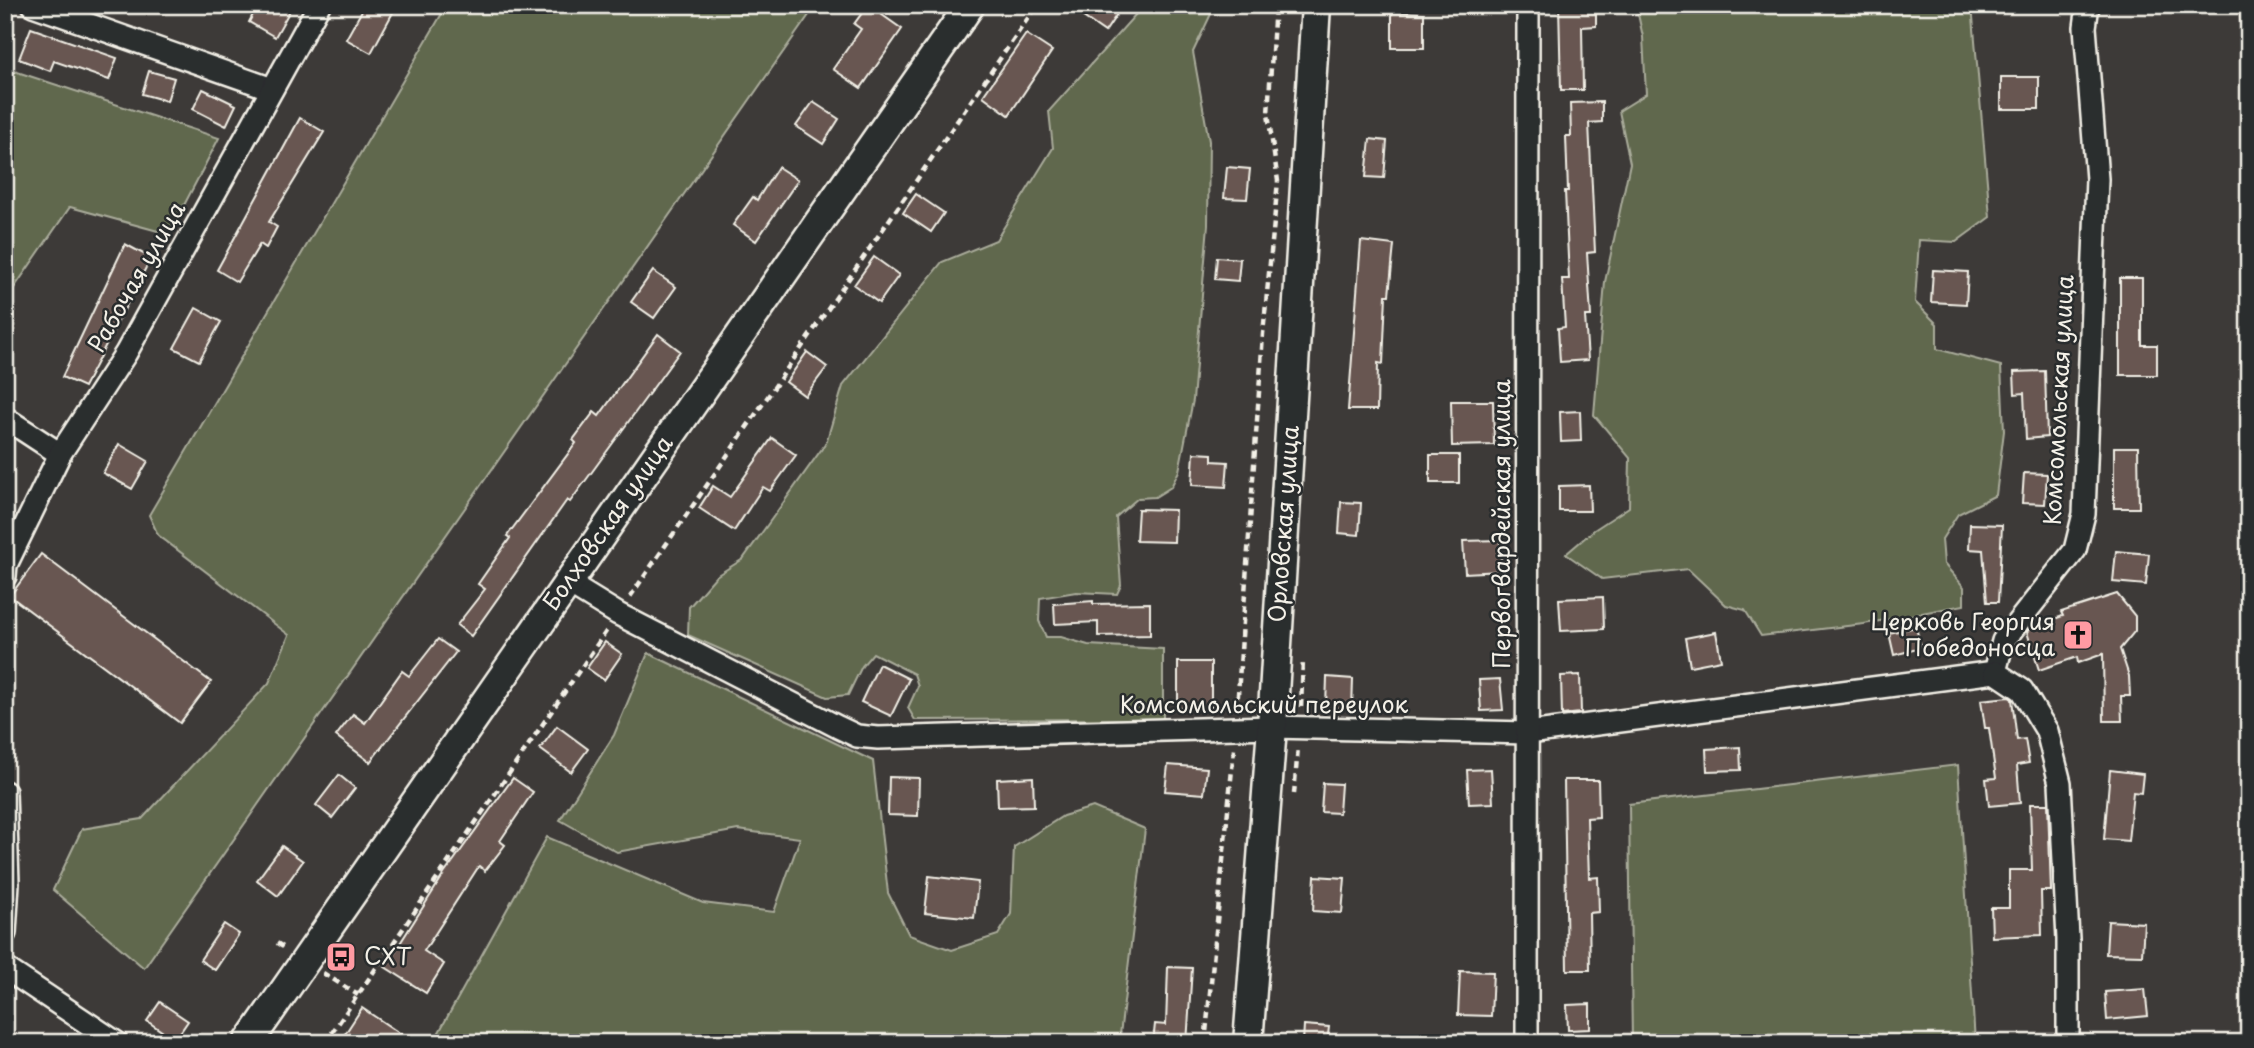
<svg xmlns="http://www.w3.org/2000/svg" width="2254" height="1048" viewBox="0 0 2254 1048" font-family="'Playpen Sans',sans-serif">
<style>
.green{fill:#60674e;stroke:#aaac9b;stroke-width:2}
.building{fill:#685751;stroke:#f4f1e8;stroke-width:2}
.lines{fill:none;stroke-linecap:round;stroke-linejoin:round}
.minor-casing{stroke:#f4f1e8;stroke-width:26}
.major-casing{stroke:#f4f1e8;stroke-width:33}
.path{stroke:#f4f1e8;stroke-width:4.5;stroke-dasharray:7 5;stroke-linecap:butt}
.minor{stroke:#2a2d2e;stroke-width:21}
.major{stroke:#2a2d2e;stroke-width:28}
.rail{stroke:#f4f1e8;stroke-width:5}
.labels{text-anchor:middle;stroke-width:5;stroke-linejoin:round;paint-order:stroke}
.street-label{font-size:23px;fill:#f4f1e8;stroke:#2a2d2e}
.poi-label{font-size:23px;fill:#f4f1e8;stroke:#2a2d2e;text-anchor:end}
</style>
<rect width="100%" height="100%" fill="#3d3a38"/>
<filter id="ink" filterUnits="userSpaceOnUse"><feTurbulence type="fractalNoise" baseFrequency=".0143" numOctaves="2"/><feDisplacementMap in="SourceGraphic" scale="14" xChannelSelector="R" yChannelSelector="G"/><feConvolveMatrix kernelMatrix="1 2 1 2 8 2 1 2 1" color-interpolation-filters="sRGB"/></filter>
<g filter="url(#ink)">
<!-- green -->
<g class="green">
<polygon points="447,5 816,5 144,968 53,890 82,829 142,819 269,683 289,635 158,535 149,515"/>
<polygon points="1144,5 1201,5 1211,14 1193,52 1209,141 1208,225 1193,400 1179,471 1171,487 1155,497 1138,498 1116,517 1121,585 1117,594 1076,592 1040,598 1039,621 1046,637 1061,637 1088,645 1163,649 1163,719 915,720 908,708 918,686 914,674 873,653 862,666 848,695 827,697 688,635 689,607 716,576 743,559 826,443 843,386 942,262 996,240 1053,148 1049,111"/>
<polygon points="1636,5 1972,5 1990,217 1956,242 1919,240 1915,302 1937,324 1937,349 2001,366 2004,431 1996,495 1958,514 1942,539 1944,564 1964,587 1964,605 1864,624 1761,636 1745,610 1726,605 1688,569 1602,579 1566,554 1594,530 1629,507 1630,458 1594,415 1605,282 1630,163 1619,111 1646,94 1643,37"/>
<polygon points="5,68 219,138 169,234 70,207 5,301"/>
<polygon points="648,653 873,761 888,893 909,935 952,950 998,935 1011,914 1014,847 1063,816 1093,807 1145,829 1119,1043 433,1043 547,837 703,903 774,912 800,838 738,830 617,852 560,820 614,735"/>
<polygon points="1958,765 1975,1043 1632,1043 1629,804"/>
</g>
<!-- building -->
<g class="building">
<polygon points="258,5 293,5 275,37 249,22"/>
<polygon points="365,5 397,5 371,53 346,39"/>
<polygon points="868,5 902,29 861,88 833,69 861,29 854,24"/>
<polygon points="1066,5 1123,5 1105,32"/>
<polygon points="1559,5 1596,5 1596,26 1582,27 1583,90 1561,90"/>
<polygon points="1392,12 1424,13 1424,48 1392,48"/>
<polygon points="31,28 117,58 109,80 54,61 50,71 19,59"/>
<polygon points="1026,34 1052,51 1009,115 983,96"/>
<polygon points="149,71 174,78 167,101 142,94"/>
<rect x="2001" y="77" width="38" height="32"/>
<polygon points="203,89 236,105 226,126 193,109"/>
<polygon points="813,102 839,119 823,144 796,126"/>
<polygon points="1602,102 1602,122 1589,123 1595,252 1587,253 1591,316 1585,316 1588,360 1560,362 1558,328 1565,327 1562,279 1569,279 1565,191 1568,191 1566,136 1571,136 1570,103"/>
<polygon points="300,118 324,132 269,222 277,227 266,248 260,244 237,282 217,270"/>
<polygon points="1370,139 1387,141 1384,178 1366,177"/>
<polygon points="778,167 798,180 756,241 733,225 753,197 757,200"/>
<polygon points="1227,167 1250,169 1247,199 1224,198"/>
<polygon points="916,194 944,213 931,232 903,213"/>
<polygon points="1361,241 1394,245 1389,295 1386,295 1383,364 1378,363 1377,410 1348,410"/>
<polygon points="125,244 151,258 84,387 62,377"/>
<polygon points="874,257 899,275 879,303 854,285"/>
<polygon points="1217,257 1240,259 1238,281 1215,279"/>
<polygon points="1933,270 1968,272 1966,304 1931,302"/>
<polygon points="653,271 676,287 654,318 631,302"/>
<polygon points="2120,278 2142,278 2142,345 2157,345 2157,375 2120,375"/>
<polygon points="196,308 221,322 199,361 174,348"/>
<polygon points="658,334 680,351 570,502 567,500 471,636 457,625 485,589 478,584 510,538 507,536 576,443 573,440 594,412 599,416"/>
<polygon points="807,352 827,367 805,396 786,382"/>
<polygon points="2045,371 2047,437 2026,439 2024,393 2015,394 2014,372"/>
<polygon points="1451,401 1493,401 1494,445 1452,446"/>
<polygon points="1580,411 1581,441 1561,442 1560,412"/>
<polygon points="772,438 796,455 770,491 763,487 734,531 699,508 713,486 730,497"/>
<polygon points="119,444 148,461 132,489 103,473"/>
<polygon points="2114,447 2138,447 2139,508 2114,508"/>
<polygon points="1194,453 1212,454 1212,461 1228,462 1226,487 1192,485"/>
<rect x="1430" y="455" width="29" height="28"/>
<polygon points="2024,473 2047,474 2045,504 2022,503"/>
<polygon points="1589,485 1590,511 1559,511 1559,486"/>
<polygon points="1341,502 1361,503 1359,535 1339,533"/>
<polygon points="1138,509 1175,510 1174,542 1136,541"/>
<polygon points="1970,524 2002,525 1998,602 1987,602 1983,550 1969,549"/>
<polygon points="1500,540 1501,571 1465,573 1463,541"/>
<polygon points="2116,551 2149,554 2146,585 2113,582"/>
<polygon points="41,554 211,682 180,723 10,596"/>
<polygon points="2117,594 2135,616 2135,631 2120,649 2129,676 2130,696 2121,696 2122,721 2104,721 2103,654 2078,663 2077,657 2039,670 2027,632 2031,627 2063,616 2061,612"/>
<polygon points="1603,597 1604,629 1561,631 1559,599"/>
<polygon points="1093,601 1093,604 1150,603 1150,635 1098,636 1098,622 1055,624 1054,604"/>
<polygon points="1916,627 1921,648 1894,655 1889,633"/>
<polygon points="1716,632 1721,660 1690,666 1685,638"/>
<polygon points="438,639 456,652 370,762 336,736 353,714 365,723 402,671 409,676"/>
<polygon points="605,642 622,654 604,680 587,668"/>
<rect x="1178" y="662" width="33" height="46"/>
<polygon points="879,664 909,679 891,716 861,702"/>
<polygon points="1580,675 1581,713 1562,715 1561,676"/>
<polygon points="1327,677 1353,679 1352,709 1326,708"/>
<polygon points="1500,679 1503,710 1481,711 1479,680"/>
<polygon points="2009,697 2012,699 2017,740 2025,739 2029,763 2017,765 2020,803 1989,806 1986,779 1996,778 1989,728 1985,728 1981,700"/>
<polygon points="557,726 588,749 571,772 540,749"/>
<polygon points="1740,747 1741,770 1707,771 1706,749"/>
<polygon points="1168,765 1207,768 1204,794 1165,791"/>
<polygon points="1491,769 1493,803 1469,804 1467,770"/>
<polygon points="2110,770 2143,774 2141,793 2133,792 2128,841 2104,839"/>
<polygon points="339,775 355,788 332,818 316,805"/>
<polygon points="889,777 919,778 918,816 888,815"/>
<polygon points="1033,777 1034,806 998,807 997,779"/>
<polygon points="513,778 533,792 500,841 505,845 485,871 479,866 424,951 444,964 426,993 385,967 444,874"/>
<polygon points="1564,780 1598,780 1599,817 1587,818 1589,878 1598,877 1599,912 1589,913 1590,970 1567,970"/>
<polygon points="1323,783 1341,784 1339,813 1321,812"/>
<polygon points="2030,804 2048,804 2051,891 2041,891 2042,935 1992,937 1991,908 2009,908 2009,870 2032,870"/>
<polygon points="282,846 303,861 278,896 257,880"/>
<polygon points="929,876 978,882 974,918 925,913"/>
<polygon points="1315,876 1345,878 1342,913 1313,911"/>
<polygon points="2108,921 2144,923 2142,955 2106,954"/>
<polygon points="224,924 239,934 215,970 200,960"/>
<polygon points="1168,967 1192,968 1187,1043 1153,1043 1155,1024 1166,1025"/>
<polygon points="1460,971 1493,972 1491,1016 1458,1015"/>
<polygon points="2145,989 2148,1016 2107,1020 2105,992"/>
<polygon points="160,1002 188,1021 175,1040 147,1021"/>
<polygon points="1590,1004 1590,1029 1568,1030 1567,1005"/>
<polygon points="362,1008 414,1043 339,1043"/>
<polygon points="1304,1025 1329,1027 1327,1043 1303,1043"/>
</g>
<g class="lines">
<!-- minor casing -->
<g class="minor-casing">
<g id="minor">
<polyline points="33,5 272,89"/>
<polyline points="5,418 60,454"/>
<polyline points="5,576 6,565 60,454 126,353 319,5"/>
<polyline points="566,582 618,614 838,727 857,736 878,738 1272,727 1528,733 1995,672"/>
<polyline points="1995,672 2003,641 2075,550 2084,514 2097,179 2085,27 2088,5"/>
<polyline points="1995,672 2022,690 2047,731 2060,783 2068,939 2068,1043"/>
<polyline points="5,792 8,883 5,933"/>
<polyline points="5,968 117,1043"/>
<polyline points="1527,1043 1528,5"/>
</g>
</g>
<!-- major casing -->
<g class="major-casing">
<g id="major">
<polyline points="248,1043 970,5"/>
<polyline points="1248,1043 1272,727 1316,5"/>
</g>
</g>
<!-- path -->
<g class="path">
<polyline points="630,597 1037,5"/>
<polyline points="1301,707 1303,660"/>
<polyline points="1237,709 1263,334 1278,181 1268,114 1275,5"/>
<polyline points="1294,794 1298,747"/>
<polyline points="277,943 286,949"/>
<polyline points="323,973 358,995"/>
<polyline points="325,1043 607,630"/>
<polyline points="1205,1043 1234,749"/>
</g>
<!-- minor -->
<use href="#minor" class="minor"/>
<!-- major -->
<use href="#major" class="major"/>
<!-- rail -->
<polyline class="rail" points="2241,5 2249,116"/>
</g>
</g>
<!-- icons -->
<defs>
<g id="church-square" transform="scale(1.575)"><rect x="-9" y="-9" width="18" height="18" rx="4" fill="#ff9aa2" stroke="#2a2d2e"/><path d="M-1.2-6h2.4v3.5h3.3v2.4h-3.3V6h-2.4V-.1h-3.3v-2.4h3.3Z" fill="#111"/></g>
<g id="bus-square" transform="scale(1.575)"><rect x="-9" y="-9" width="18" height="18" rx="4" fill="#ff9aa2" stroke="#2a2d2e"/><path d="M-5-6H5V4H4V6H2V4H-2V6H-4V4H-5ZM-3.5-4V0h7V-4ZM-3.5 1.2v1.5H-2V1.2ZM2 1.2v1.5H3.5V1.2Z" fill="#111"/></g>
</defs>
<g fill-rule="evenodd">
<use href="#church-square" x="2078" y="635"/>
<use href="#bus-square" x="341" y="957"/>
</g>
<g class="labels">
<!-- street labels -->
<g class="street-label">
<text transform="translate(137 277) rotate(-60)" y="8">Рабочая улица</text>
<text transform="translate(2059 400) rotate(-87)" y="8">Комсомольская улица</text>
<text transform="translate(608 523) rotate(-55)" y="8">Болховская улица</text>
<text transform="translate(1284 524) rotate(-86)" y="8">Орловская улица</text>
<text transform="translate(1502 524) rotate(-90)" y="8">Первогвардейская улица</text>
<text x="1264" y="713">Комсомольский переулок</text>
</g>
<!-- poi labels -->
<g class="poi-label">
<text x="2055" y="630">Церковь Георгия<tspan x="2055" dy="26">Победоносца</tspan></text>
<text x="364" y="965" text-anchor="start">СХТ</text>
</g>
</g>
<!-- margin -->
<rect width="2254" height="1048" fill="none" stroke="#2a2d2e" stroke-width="28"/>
<rect x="14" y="14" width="2226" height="1020" fill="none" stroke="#f4f1e8" stroke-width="2.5" filter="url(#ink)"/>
</svg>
